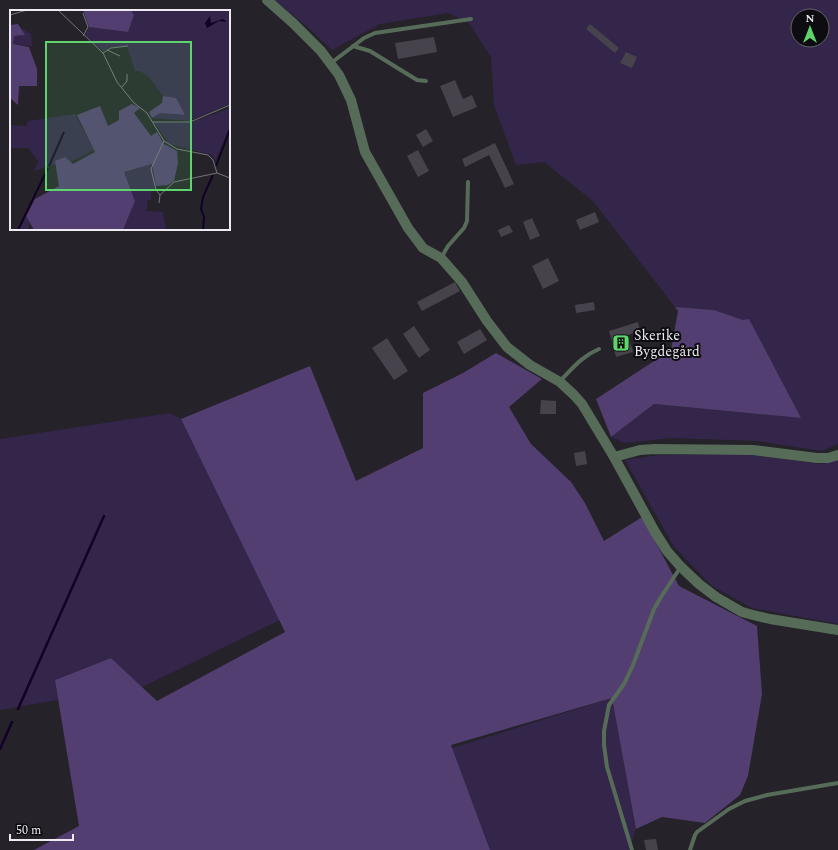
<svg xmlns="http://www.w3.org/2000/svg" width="838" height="850" viewBox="0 0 838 850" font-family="Spectral,serif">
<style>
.green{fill:#34264a;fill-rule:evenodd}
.forest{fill:#523e71}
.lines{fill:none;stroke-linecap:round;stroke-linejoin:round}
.stream{stroke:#120027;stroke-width:2.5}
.building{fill:#47434d}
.service{stroke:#576c58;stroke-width:4}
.tertiary{stroke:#576c58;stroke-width:10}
.labels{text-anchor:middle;stroke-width:4;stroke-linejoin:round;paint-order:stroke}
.poi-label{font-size:14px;fill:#eeecf2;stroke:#0d0c10;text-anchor:start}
.inset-river{fill:none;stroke:#120027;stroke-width:2}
.inset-road{fill:none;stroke:#75737a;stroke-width:1}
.view{fill:#5ed56c;fill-opacity:0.15;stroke:#5ed56c;stroke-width:2}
.inset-edge{fill:none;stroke:#eeecf2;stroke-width:2}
</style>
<rect width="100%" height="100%" fill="#25222a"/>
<!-- green -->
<g class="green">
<path d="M274,0H838V444L822,451L758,441L671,438L624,443L611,437L654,404L801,418L743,320L714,310L675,307L593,201L544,162L516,165L494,105L491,57L469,23L448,13L380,24L332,50L305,25ZM798,16H822V40H798Z"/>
<polygon points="170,413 181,419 280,620 142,687 111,658 55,680 58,700 0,710 0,439"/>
<polygon points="745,454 821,464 838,460 838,624 752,608 712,586 674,547 625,460 659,455"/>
<polygon points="612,698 636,829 629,850 490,850 452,748"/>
</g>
<!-- forest -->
<g class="forest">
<polygon points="675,307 714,310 743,320 749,319 801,418 654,404 611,437 596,399 671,350 678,311"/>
<polygon points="496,353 542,379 509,407 531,444 571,482 585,503 604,541 642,517 679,586 757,626 762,694 748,776 740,795 705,823 662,817 636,829 612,698 451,745 490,850 34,850 79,826 55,680 111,658 157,701 285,632 181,419 310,366 356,481 423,448 423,393 463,373"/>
</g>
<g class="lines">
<!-- stream -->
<g class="stream">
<polyline points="18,709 104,516"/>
<polyline points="0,749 12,722"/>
</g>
</g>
<!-- building -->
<g class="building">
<polygon points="590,24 619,48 615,53 586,29"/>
<polygon points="434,37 437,52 398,59 395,43"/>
<polygon points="626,52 637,57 632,68 620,63"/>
<polygon points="455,80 463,99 472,95 477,107 453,117 440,86"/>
<polygon points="426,129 433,141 423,147 416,135"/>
<polygon points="495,143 514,184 505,188 489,155 465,167 462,159"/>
<polygon points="418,150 429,171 418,177 407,156"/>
<polygon points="595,212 599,222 580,230 576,220"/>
<polygon points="532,218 540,236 530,240 523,222"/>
<polygon points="509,225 513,232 501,237 498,230"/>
<polygon points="548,258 559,281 543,289 532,266"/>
<polygon points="455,282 460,291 422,311 417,302"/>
<polygon points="594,302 595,310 576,313 575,305"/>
<polygon points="638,322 640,331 628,335 633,352 616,357 609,331"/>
<polygon points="414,326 430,350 419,358 403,334"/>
<polygon points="480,329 487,340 464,354 457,342"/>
<polygon points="387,338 408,371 394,380 372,348"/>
<polygon points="541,400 556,401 556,414 540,414"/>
<polygon points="585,451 587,464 576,466 574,453"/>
<polygon points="656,839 658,850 646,850 644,840"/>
</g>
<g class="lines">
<!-- service -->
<g class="service">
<polyline points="353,46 370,51 417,80 426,81"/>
<polyline points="331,63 364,38 375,33 471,19"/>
<polyline points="441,258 448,246 464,228 467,221 468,182"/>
<path d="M560,381C573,368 582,356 599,349"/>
<polyline points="632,850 607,767 604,745 604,731 609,705 624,684 633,665 654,609 661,597 680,568"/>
<polyline points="690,850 695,835 697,832 729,809 745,801 767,795 838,783"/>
</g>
<!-- tertiary -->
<g class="tertiary">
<polyline points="267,0 293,23 321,51 339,75 351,100 365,152 408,228 423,248 441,258 462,282 487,321 507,347 530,365 560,382 574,395 582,404 614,457 655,532 667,551 681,567 699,584 716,597 742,612 753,615 770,619 838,630"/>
<polyline points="614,457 640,450 655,449 753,450 817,458 828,458 838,455"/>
</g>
</g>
<!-- icons -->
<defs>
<g id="building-square" transform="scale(0.9)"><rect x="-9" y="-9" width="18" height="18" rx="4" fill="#5ed56c" stroke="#0d0c10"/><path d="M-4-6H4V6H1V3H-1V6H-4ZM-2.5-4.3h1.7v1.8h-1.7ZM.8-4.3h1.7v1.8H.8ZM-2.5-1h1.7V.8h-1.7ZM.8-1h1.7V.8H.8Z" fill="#111"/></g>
</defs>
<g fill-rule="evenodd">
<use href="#building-square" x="621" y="343"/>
</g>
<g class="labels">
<!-- poi labels -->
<g class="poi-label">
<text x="634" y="340">Skerike<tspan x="634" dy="16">Bygdegård</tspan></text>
</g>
</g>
<!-- overview -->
<g transform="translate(10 10)">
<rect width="220" height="220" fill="#25222a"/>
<path d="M121,0H220V94L179,111L142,108L149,103L175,105L165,88L153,86L139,67L130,61H125L117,36L102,37L93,41L75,25L79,17L118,22L124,5ZM11,18L21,24L22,36L3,34L4,26L14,25ZM220,98L219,118L205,151L202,145L159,134L144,112L179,113ZM65,104L84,140L60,152L55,147L46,151V154L24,161L28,151L18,138H0L1,115L16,116L18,111ZM142,154L146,176L141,183V190L137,191V201L153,202L156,220H113L125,191L114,162ZM16,206L20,212L18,220H9Z" fill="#34264a"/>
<path d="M73,0H121L124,5L118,22L79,17ZM8,14L15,25L4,26L3,34L19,37L27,59V76H9L8,95L0,88V15ZM153,86L166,88L175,105L150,103L142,108L139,102L152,93ZM122,94L130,98L124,103L141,126L147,122L154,134L167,141L168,153L164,171L158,175L146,176L142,154L114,162L125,191L113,220H24L16,206L25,189L49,176L45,151L55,147L63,154L85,142L67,105L90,96L98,116L109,110V101Z" fill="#523e71"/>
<path d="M200,6L201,13L213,9L217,12L209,11L197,18L195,13Z" fill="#120027"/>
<path class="inset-river" d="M39,156L54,122M206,156L220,119M8,220L38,158M193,220L194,207L191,199L193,187L203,165"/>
<path class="inset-road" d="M48,0L93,43L107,72L124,93L137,103L154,131L167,139L198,145L203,150L207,163L220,168M73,3L78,17L73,26M0,5L17,0M97,40L110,46M93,43L101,38L118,36M112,77L117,71V64M143,112H180L220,95M150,185L146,180L141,159L154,131M149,193L150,185L164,172L207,163"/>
<path class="view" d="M36,32H181V180H36Z"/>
<rect width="220" height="220" class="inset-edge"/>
</g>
<!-- north arrow -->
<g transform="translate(810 28)"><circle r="19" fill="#0d0c10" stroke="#67666a"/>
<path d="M0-3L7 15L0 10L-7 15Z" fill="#5ed56c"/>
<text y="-6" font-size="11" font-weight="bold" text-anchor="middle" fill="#eeecf2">N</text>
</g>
<!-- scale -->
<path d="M10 834v6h63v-6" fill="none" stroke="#eeecf2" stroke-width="2"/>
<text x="16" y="834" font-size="12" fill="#eeecf2" stroke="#0d0c10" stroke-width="3" paint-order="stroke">50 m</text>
</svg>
